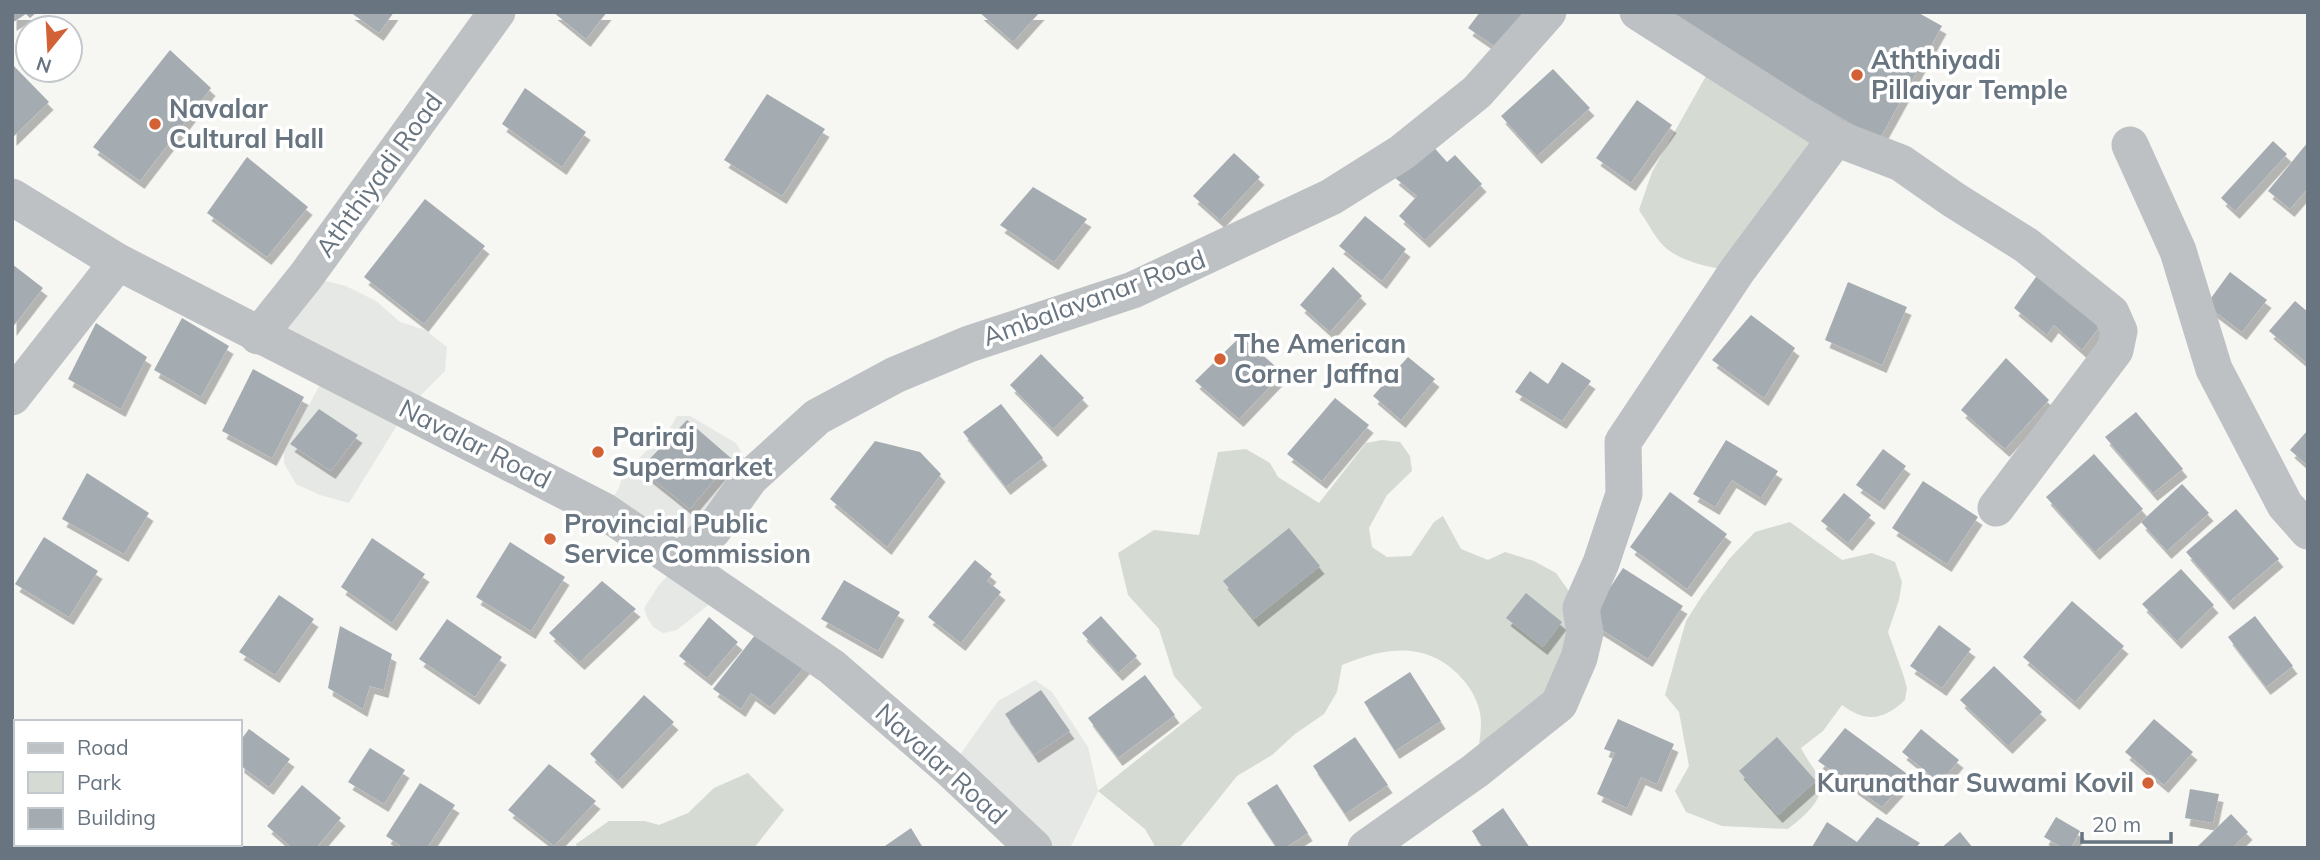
<svg xmlns="http://www.w3.org/2000/svg" width="2320" height="860" viewBox="0 0 2320 860" font-family="Mulish,sans-serif">
<style>
.built{fill:#e6e8e6}
.green{fill:#d5dad3}
.building{fill:#a5acb1;filter:url(#shadow)}
.lines{fill:none;stroke-linecap:round;stroke-linejoin:round}
.minor{stroke:#bdc1c4;stroke-width:37}
.poi-dot{fill:#d36136;stroke:#fff;stroke-width:2.5}
.labels{text-anchor:middle;stroke-width:7;stroke-linejoin:round;paint-order:stroke}
.poi-label{font-size:26px;font-weight:bold;fill:#687581;stroke:#fff;text-anchor:start}
.street-label{font-size:26px;fill:#687581;stroke:#fff}
</style>
<defs>
<filter id="shadow"><feDropShadow dx="4.5" dy="8" stdDeviation="0" flood-color="#0004"/></filter>
</defs>
<rect width="100%" height="100%" fill="#f6f6f3"/>
<!-- built -->
<g class="built">
<polygon points="306,276 346,286 376,301 400,322 425,330 447,347 445,371 407,409 349,503 320,495 296,484 284,463 284,453 327,371 258,336"/>
<polygon points="677,416 690,416 736,443 744,457 750,478 679,562 604,511 619,488 623,474 670,428"/>
<polygon points="681,562 724,592 677,630 663,633 653,627 647,617 644,608 659,585"/>
<polygon points="1035,680 1052,692 1088,747 1098,791 1070,848 1034,848 950,769 998,701"/>
</g>
<!-- green -->
<g class="green">
<path d="M1715,60L1836,138L1737,271C1714,269 1676,262 1660,242C1652,232 1646,220 1639,210L1652,172Z"/>
<path d="M1382,440L1400,442L1410,456L1412,471L1387,495L1369,528L1372,547L1387,557L1411,556L1434,522L1443,516L1461,549L1488,560L1505,552L1534,561L1556,573L1581,608L1579,658L1475,771C1477,755 1481,738 1481,722C1481,708 1474,693 1465,682C1431,640 1387,646 1342,665L1337,692L1324,714L1295,734L1272,755L1237,776L1179,848H1156L1145,829L1098,791L1202,708L1174,676L1159,629L1128,595L1118,553L1154,530L1199,535L1218,452L1246,449L1270,463L1278,477L1319,503L1366,443Z"/>
<path d="M1790,522L1842,560L1872,553L1895,562L1902,582L1899,600L1888,632L1903,674L1907,688L1905,700C1884,720 1866,723 1842,705L1823,731L1801,748C1806,759 1818,772 1820,783C1824,802 1800,819 1788,829L1722,826L1686,812L1675,791L1689,766L1679,712L1665,695L1686,621L1702,596L1730,558L1755,532Z"/>
<polygon points="748,773 784,810 754,848 577,848 576,844 609,821 645,821 659,825 688,813 714,788"/>
</g>
<!-- building -->
<g class="building">
<polygon points="12,12 37,12 30,18 26,14 12,23"/>
<polygon points="350,12 394,12 379,33"/>
<polygon points="553,12 607,12 586,39"/>
<polygon points="979,12 1040,12 1013,42"/>
<polygon points="1480,12 1524,12 1497,48 1468,28"/>
<polygon points="1660,12 1917,12 1942,26 1879,140"/>
<polygon points="170,50 211,88 140,181 93,147"/>
<polygon points="12,64 49,102 12,138"/>
<polygon points="1553,69 1590,108 1537,156 1501,116"/>
<polygon points="525,88 586,132 562,167 502,124"/>
<polygon points="767,94 825,129 782,196 724,160"/>
<polygon points="1637,100 1672,125 1631,183 1596,158"/>
<polygon points="2273,141 2287,154 2235,211 2221,198"/>
<polygon points="2308,142 2308,188 2290,209 2268,191"/>
<polygon points="1430,143 1447,162 1455,155 1482,184 1425,240 1399,216 1417,196 1394,177"/>
<polygon points="1234,153 1260,177 1220,220 1193,196"/>
<polygon points="247,157 308,207 267,257 207,213"/>
<polygon points="1033,187 1087,219 1054,262 1000,225"/>
<polygon points="425,199 485,246 424,324 364,277"/>
<polygon points="1365,216 1406,249 1382,281 1339,246"/>
<polygon points="12,264 43,288 12,328"/>
<polygon points="1333,267 1362,296 1330,332 1300,305"/>
<polygon points="2041,270 2103,322 2082,350 2054,325 2047,335 2014,308"/>
<polygon points="2230,272 2267,300 2242,332 2206,305"/>
<polygon points="1848,282 1907,307 1882,365 1825,340"/>
<polygon points="2295,301 2308,312 2308,364 2269,331"/>
<polygon points="1751,315 1795,348 1764,398 1712,360"/>
<polygon points="182,318 229,346 201,397 154,370"/>
<polygon points="96,323 147,357 121,409 68,379"/>
<polygon points="1241,336 1283,373 1239,419 1195,381"/>
<polygon points="1041,354 1084,398 1053,429 1010,385"/>
<polygon points="1408,357 1435,379 1401,420 1373,396"/>
<polygon points="2006,358 2049,400 2005,449 1961,410"/>
<polygon points="1562,362 1591,381 1562,421 1515,392 1530,371 1548,384"/>
<polygon points="253,369 304,397 272,458 222,431"/>
<polygon points="1335,398 1369,425 1322,481 1287,454"/>
<polygon points="1001,404 1043,458 1006,487 963,432"/>
<polygon points="319,409 358,435 331,471 290,444"/>
<polygon points="2136,412 2183,469 2153,493 2105,437"/>
<polygon points="687,420 732,459 690,509 640,469"/>
<polygon points="2308,430 2308,466 2290,450"/>
<polygon points="1726,440 1778,471 1761,498 1732,480 1715,507 1693,494"/>
<polygon points="875,441 920,452 941,474 887,547 830,499"/>
<polygon points="1883,449 1906,466 1880,502 1856,485"/>
<polygon points="2094,454 2143,509 2095,552 2046,497"/>
<polygon points="87,473 149,513 124,554 62,519"/>
<polygon points="1923,481 1978,517 1947,564 1892,528"/>
<polygon points="2182,484 2209,513 2167,551 2141,522"/>
<polygon points="1670,492 1727,534 1687,589 1630,547"/>
<polygon points="1844,493 1871,515 1848,543 1821,521"/>
<polygon points="2236,509 2279,559 2229,602 2186,552"/>
<polygon points="1289,528 1320,566 1254,619 1223,581"/>
<polygon points="44,537 98,571 69,617 15,584"/>
<polygon points="372,538 425,574 392,623 341,587"/>
<polygon points="510,542 565,577 531,631 476,597"/>
<polygon points="975,560 992,574 987,581 1001,592 961,643 928,617"/>
<polygon points="1623,568 1683,606 1648,659 1588,621"/>
<polygon points="2181,569 2214,605 2177,641 2142,604"/>
<polygon points="844,580 900,612 878,651 821,619"/>
<polygon points="602,581 636,609 580,662 549,633"/>
<polygon points="1526,593 1562,622 1543,647 1506,618"/>
<polygon points="279,595 314,619 275,675 239,652"/>
<polygon points="2072,601 2124,646 2075,702 2023,657"/>
<polygon points="1101,616 1137,656 1118,673 1082,633"/>
<polygon points="2255,616 2293,666 2266,687 2228,637"/>
<polygon points="709,617 738,642 707,678 679,656"/>
<polygon points="447,619 502,657 475,697 419,659"/>
<polygon points="1939,625 1971,649 1942,688 1910,666"/>
<polygon points="340,626 392,654 384,690 370,686 363,709 328,688"/>
<polygon points="759,630 807,664 770,707 751,693 741,709 713,689"/>
<polygon points="1994,666 2042,712 2008,746 1960,700"/>
<polygon points="1410,672 1441,721 1395,751 1364,702"/>
<polygon points="1145,675 1175,715 1118,758 1088,718"/>
<polygon points="1041,690 1070,731 1034,755 1005,714"/>
<polygon points="644,695 674,722 618,781 590,754"/>
<polygon points="1618,719 1674,744 1657,784 1641,777 1627,808 1597,794 1615,753 1604,749"/>
<polygon points="2154,719 2193,752 2164,785 2125,752"/>
<polygon points="1845,728 1910,776 1882,807 1818,761"/>
<polygon points="249,729 290,759 269,787 240,765 240,741"/>
<polygon points="1921,729 1959,760 1940,783 1902,752"/>
<polygon points="1355,737 1388,785 1345,814 1313,766"/>
<polygon points="1777,737 1816,781 1778,815 1739,771"/>
<polygon points="370,748 405,770 384,804 348,782"/>
<polygon points="549,764 596,801 554,846 508,810"/>
<polygon points="420,783 455,805 427,848 404,848 386,836"/>
<polygon points="1277,784 1308,833 1285,848 1277,848 1247,803"/>
<polygon points="302,785 341,818 316,848 292,848 267,826"/>
<polygon points="2190,789 2219,794 2213,823 2185,818"/>
<polygon points="1503,808 1530,848 1483,848 1472,831"/>
<polygon points="2231,814 2248,832 2232,848 2196,848"/>
<polygon points="16,816 16,844 65,844 63,848 12,848 12,821"/>
<polygon points="1877,817 1920,843 1916,848 1812,847 1827,822 1857,842"/>
<polygon points="2056,817 2080,831 2071,848 2063,848 2044,837"/>
<polygon points="911,828 923,848 882,848"/>
<polygon points="1960,832 1973,848 1941,848"/>
</g>
<g class="lines">
<!-- minor -->
<g class="minor">
<polyline points="1836,138 1901,163 1954,200 2026,245 2111,313 2119,331 2115,350 1996,508"/>
<polyline points="2130,145 2178,251 2214,369 2285,505 2308,531"/>
<polyline points="12,197 118,262 604,511 832,667 950,769 1034,848"/>
<polyline points="258,336 306,276 497,12"/>
<polyline points="12,397 118,262"/>
<polyline points="679,562 713,530 750,478 817,417 895,375 969,344 1133,290 1331,197 1401,153 1477,92 1548,12"/>
<polyline points="12,740 16,742"/>
<polyline points="141,844 143,848"/>
<polyline points="1366,848 1475,771 1559,704 1579,658 1585,633 1581,608 1601,563 1624,494 1623,442 1737,271 1836,138 1638,12"/>
</g>
</g>
<!-- markers -->
<g class="poi-dot">
<circle cx="1857" cy="75" r="7"/>
<circle cx="155" cy="124" r="7"/>
<circle cx="1220" cy="359" r="7"/>
<circle cx="598" cy="452" r="7"/>
<circle cx="550" cy="539" r="7"/>
<circle cx="2148" cy="783" r="7"/>
</g>
<g class="labels">
<!-- poi labels -->
<g class="poi-label">
<text x="1871" y="69">Aththiyadi<tspan x="1871" dy="30">Pillaiyar Temple</tspan></text>
<text x="169" y="118">Navalar<tspan x="169" dy="30">Cultural Hall</tspan></text>
<text x="1234" y="353">The American<tspan x="1234" dy="30">Corner Jaffna</tspan></text>
<text x="612" y="446">Pariraj<tspan x="612" dy="30">Supermarket</tspan></text>
<text x="564" y="533">Provincial Public<tspan x="564" dy="30">Service Commission</tspan></text>
<text x="2134" y="792" text-anchor="end">Kurunathar Suwami Kovil</text>
</g>
<!-- street labels -->
<g class="street-label">
<text transform="translate(379 175) rotate(-54)" y="9">Aththiyadi Road</text>
<text transform="translate(1094 298) rotate(-20)" y="9">Ambalavanar Road</text>
<text transform="translate(475 444) rotate(27)" y="9">Navalar Road</text>
<text transform="translate(941 764) rotate(42)" y="9">Navalar Road</text>
</g>
</g>
<!-- border -->
<rect width="2320" height="860" fill="none" stroke="#687581" stroke-width="28"/>
<!-- legend -->
<rect x="14" y="720" width="228" height="126" fill="#ffffff" stroke="#c3c8cd" stroke-width="2"/>
<rect x="28" y="743" width="35" height="10" fill="#bdc1c4" stroke="#c3c8cd" stroke-width="2"/>
<text x="77" y="755" font-size="21" fill="#687581">Road</text>
<rect x="28" y="772" width="35" height="21" fill="#d5dad3" stroke="#c3c8cd" stroke-width="2"/>
<text x="77" y="790" font-size="21" fill="#687581">Park</text>
<rect x="28" y="808" width="35" height="21" fill="#a5acb1" stroke="#c3c8cd" stroke-width="2"/>
<text x="77" y="825" font-size="21" fill="#687581">Building</text>
<!-- north arrow -->
<g transform="translate(49 49) rotate(198)"><circle r="33" fill="#ffffff" stroke="#c3c8cd" stroke-width="2"/>
<path d="M0-5L12 26L0 18L-12 26Z" fill="#d36136"/>
<text y="-10" font-size="19" font-weight="bold" text-anchor="middle" fill="#687581">N</text>
</g>
<!-- scale -->
<path d="M2082 832v10h89v-10" fill="none" stroke="#687581" stroke-width="3.5"/>
<text x="2092" y="832" font-size="21" fill="#687581" stroke="#ffffff" stroke-width="5" paint-order="stroke">20 m</text>
</svg>
